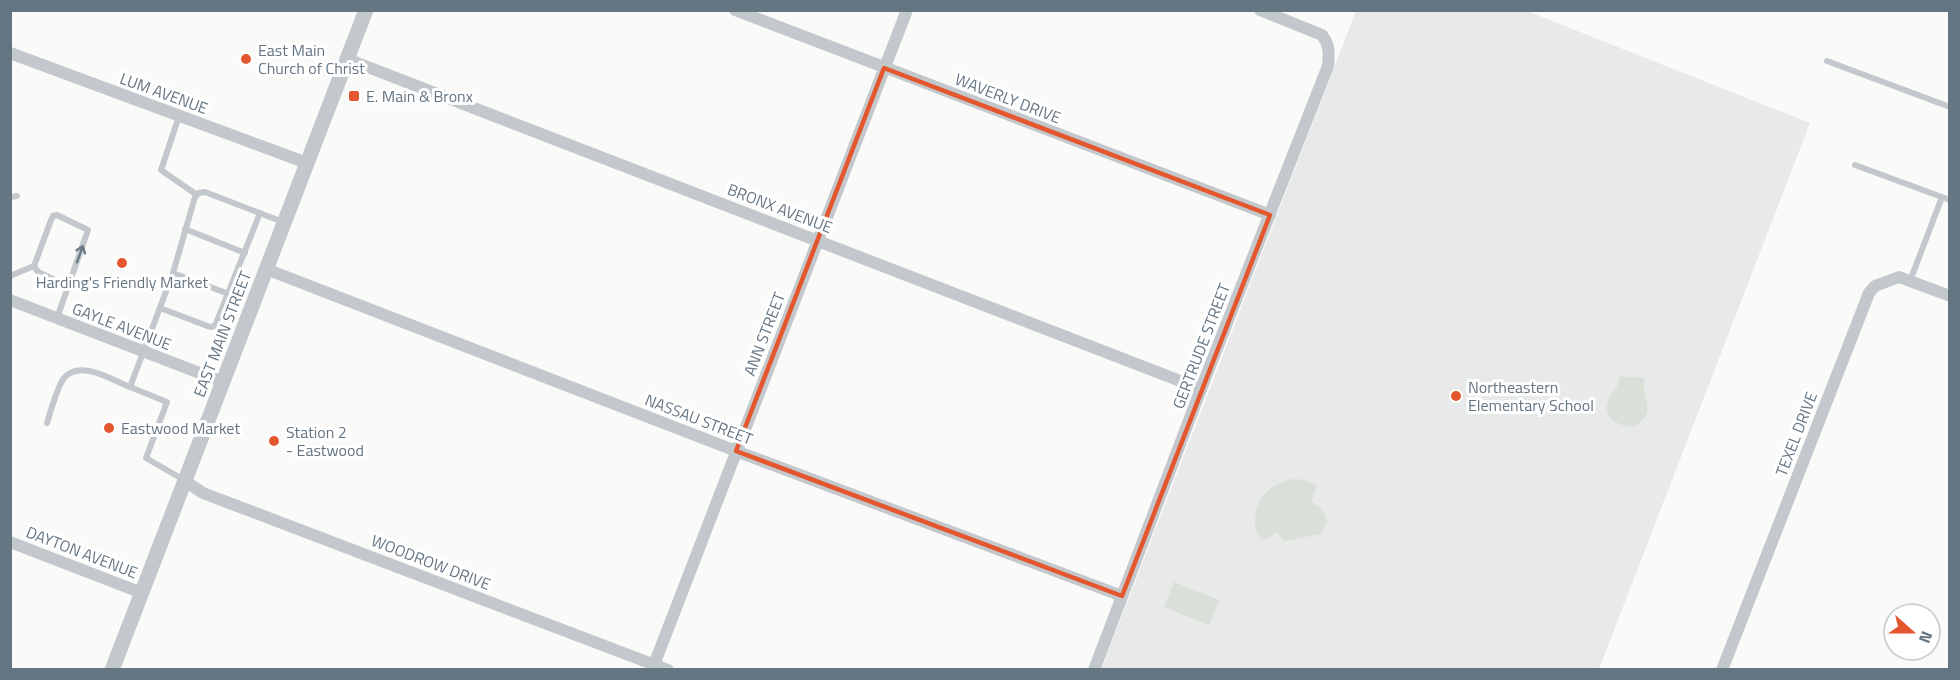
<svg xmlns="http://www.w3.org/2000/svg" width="1960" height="680" viewBox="0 0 1960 680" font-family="'Titillium Web',sans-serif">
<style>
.built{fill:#e8e9e9}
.green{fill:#dadfd7}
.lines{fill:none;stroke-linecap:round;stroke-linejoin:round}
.service{stroke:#c3c8cc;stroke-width:6}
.minor{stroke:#c3c8cc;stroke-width:12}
.tertiary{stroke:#c3c8cc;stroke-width:15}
.oneway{stroke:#6a7a87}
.marked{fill:none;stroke:#e4572e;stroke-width:4.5;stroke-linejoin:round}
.poi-dot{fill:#e4572e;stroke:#fff;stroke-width:2}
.labels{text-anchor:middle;stroke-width:6;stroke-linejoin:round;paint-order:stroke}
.poi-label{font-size:16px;fill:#657683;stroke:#fff;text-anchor:start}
.street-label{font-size:16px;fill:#657683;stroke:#fff}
</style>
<rect width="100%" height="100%" fill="#fafaf8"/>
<!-- built -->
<polygon class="built" points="1356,11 1527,11 1810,123 1599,669 1101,670"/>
<!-- green -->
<g class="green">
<path d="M1620,376L1644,378C1640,400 1660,412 1633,427C1619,426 1602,418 1608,401C1613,389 1618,390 1620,376Z"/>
<path d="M1294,479L1305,480L1317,486L1311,501L1323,510L1327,522L1321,534L1284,541L1277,532L1264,540C1258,536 1256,532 1255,525C1254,499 1270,483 1294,479Z"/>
<polygon points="1174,582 1219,600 1209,625 1164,607"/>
</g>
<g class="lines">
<!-- service -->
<g class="service">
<polyline points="1827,61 1950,107"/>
<polyline points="179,116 161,170 197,195"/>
<polyline points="1855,165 1950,200"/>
<polyline points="10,197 17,196"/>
<polyline points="185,229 245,253"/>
<polyline points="173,273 229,294"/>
<polyline points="10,276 34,266"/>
<polyline points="1910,281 1942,197"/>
<polyline points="160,308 210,327 215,326 260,213"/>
<polyline points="57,318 88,230 57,215 53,216 51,220 34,266 38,272 68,286"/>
<path d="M47,423C50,413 58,385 64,378C80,359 112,380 130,387"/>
<polyline points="184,480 146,458 167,402 130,387 173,273 195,197 199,193 205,192 283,222"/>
</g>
<!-- minor -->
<g class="minor">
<polyline points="735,10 1270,215"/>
<polyline points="10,53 307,163"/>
<polyline points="347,59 1201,389"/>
<polyline points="266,269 736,451 1122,596"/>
<polyline points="10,300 223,382"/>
<polyline points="185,481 203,493 668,670"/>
<polyline points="10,542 142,593"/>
<polyline points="652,670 907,10"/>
<path d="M1094,670L1201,389L1328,66C1329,53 1330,45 1322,35L1260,10"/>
<polyline points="1722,670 1869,293 1875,286 1899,277 1950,296"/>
</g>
<!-- tertiary -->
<polyline class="tertiary" points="112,670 366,10"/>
</g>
<!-- one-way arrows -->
<defs><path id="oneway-shaft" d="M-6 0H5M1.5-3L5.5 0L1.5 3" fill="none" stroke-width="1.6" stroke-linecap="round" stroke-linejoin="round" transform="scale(1.5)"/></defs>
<use class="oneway" href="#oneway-shaft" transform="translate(80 254) rotate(-70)"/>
<!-- marked area -->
<path class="marked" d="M884,68L1270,215L1122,596L736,451Z"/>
<!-- markers -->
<g class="poi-dot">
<circle cx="246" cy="59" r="6"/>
<rect x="348" y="90" width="12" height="12" rx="3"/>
<circle cx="122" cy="263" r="6"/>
<circle cx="1456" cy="396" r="6"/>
<circle cx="109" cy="428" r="6"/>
<circle cx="274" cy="441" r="6"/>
</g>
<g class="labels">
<!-- poi labels -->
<g class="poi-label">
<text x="258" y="56">East Main<tspan x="258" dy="18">Church of Christ</tspan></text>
<text x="366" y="102">E. Main &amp; Bronx</text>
<text x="122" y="288" text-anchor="middle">Harding's Friendly Market</text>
<text x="1468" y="393">Northeastern<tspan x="1468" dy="18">Elementary School</tspan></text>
<text x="121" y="434">Eastwood Market</text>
<text x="286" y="438">Station 2<tspan x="286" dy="18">- Eastwood</tspan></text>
</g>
<!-- street labels -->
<g class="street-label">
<text transform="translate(164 93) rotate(20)" y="6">LUM AVENUE</text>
<text transform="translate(1008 98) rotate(21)" y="6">WAVERLY DRIVE</text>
<text transform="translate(780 208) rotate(21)" y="6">BRONX AVENUE</text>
<text transform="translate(122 326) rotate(21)" y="6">GAYLE AVENUE</text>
<text transform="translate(222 334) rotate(-69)" y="6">EAST MAIN STREET</text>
<text transform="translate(764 334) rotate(-69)" y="6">ANN STREET</text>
<text transform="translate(1201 346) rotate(-69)" y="6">GERTRUDE STREET</text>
<text transform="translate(699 419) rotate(21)" y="6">NASSAU STREET</text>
<text transform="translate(1796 434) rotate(-69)" y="6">TEXEL DRIVE</text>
<text transform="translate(82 552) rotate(21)" y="6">DAYTON AVENUE</text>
<text transform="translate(431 562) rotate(21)" y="6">WOODROW DRIVE</text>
</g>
</g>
<!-- border -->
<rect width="1960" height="680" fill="none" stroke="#657683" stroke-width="24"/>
<!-- north arrow -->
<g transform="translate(1912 632) rotate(111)"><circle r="28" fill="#ffffff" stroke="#c1c8cd" stroke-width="1.5"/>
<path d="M0-4.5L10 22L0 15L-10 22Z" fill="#e4572e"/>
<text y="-9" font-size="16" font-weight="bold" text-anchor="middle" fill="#657683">N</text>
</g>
</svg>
